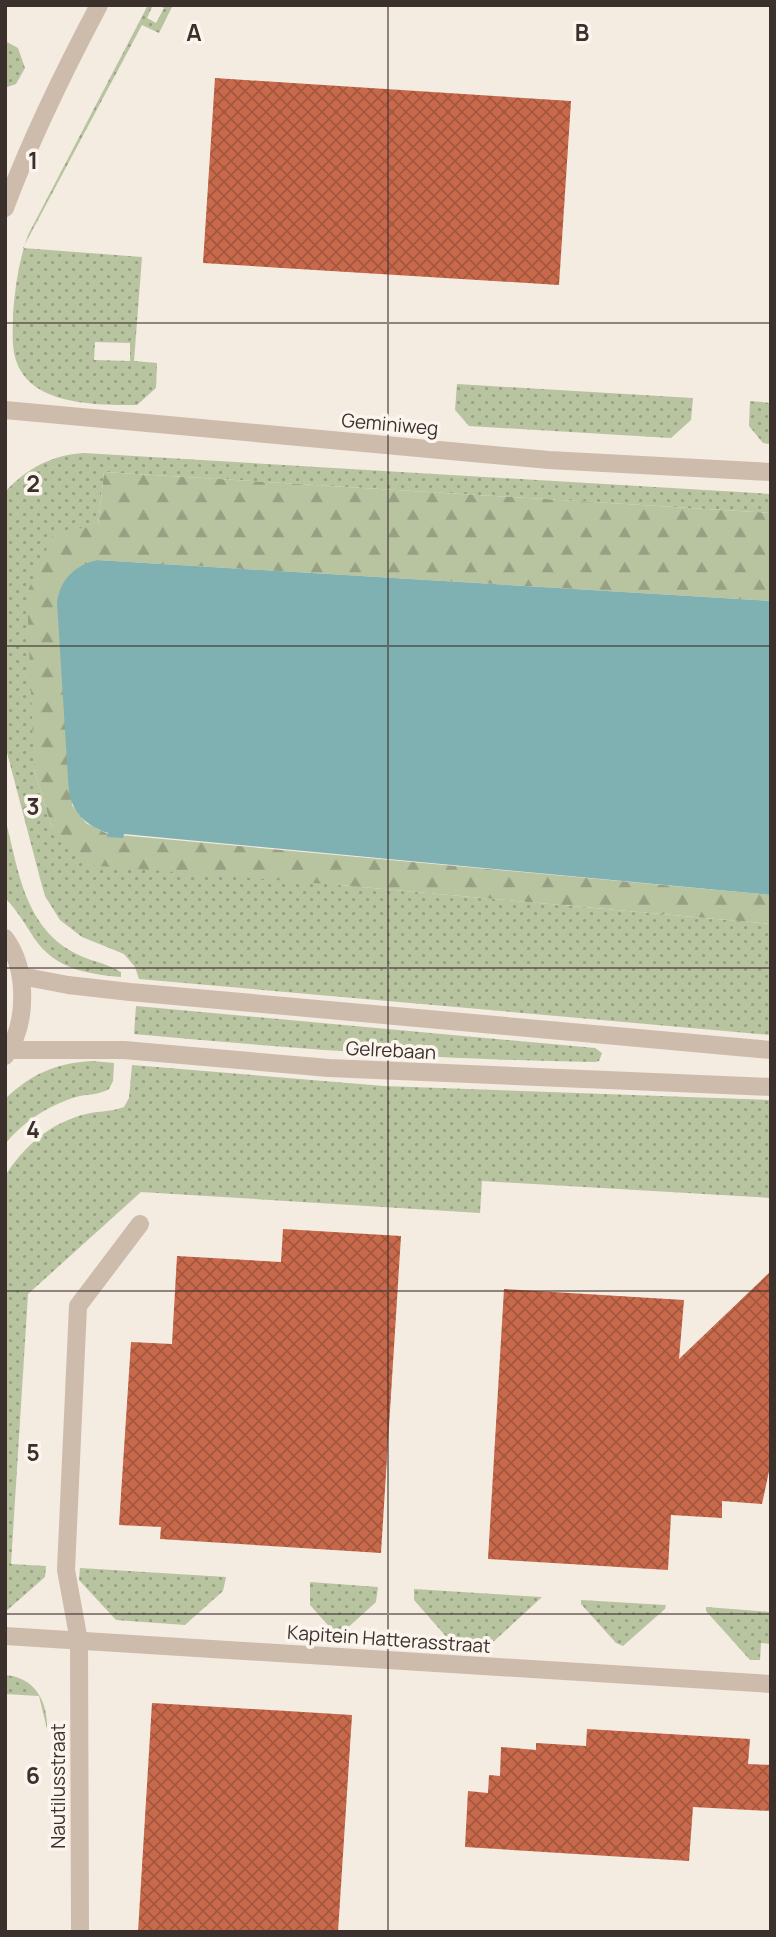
<svg xmlns="http://www.w3.org/2000/svg" width="776" height="1937" viewBox="0 0 776 1937" font-family="Manrope,sans-serif">
<style>
.grass{fill:url(#grass-dots);fill-rule:evenodd}
.forest{fill:url(#forest-firs)}
.water{fill:#7fb0b2}
.building{fill:url(#building-cross-hatch)}
.lines{fill:none;stroke-linecap:round;stroke-linejoin:round}
.minor{stroke:#cdbbac;stroke-width:18}
.grid{fill:none;stroke:#3b302b;stroke-width:2;stroke-opacity:0.55}
.labels{text-anchor:middle;stroke-width:7;stroke-linejoin:round;paint-order:stroke}
.street-label{font-size:19px;fill:#3b302b;stroke:#fbf5ee}
.grid-label{font-size:23px;text-anchor:middle;font-weight:bold;fill:#3b302b;stroke:#fbf5ee;stroke-width:7;stroke-linejoin:round;paint-order:stroke}
</style>
<defs>
<pattern id="grass-dots" width="8" height="8" patternUnits="userSpaceOnUse" patternTransform="scale(1.75)"><rect width="8" height="8" fill="#b8c4a0"/><path d="M2 2h.1M6 6h.1" fill="none" stroke="#97a083" stroke-width="1.8" stroke-linecap="round"/></pattern>
<pattern id="forest-firs" width="22" height="20" patternUnits="userSpaceOnUse" patternTransform="scale(1.75)"><rect width="22" height="20" fill="#b8c4a0"/><path d="M5 1l3.5 6h-7zM16 11l3.5 6h-7z" fill="#97a083"/></pattern>
<pattern id="building-cross-hatch" width="8" height="8" patternUnits="userSpaceOnUse" patternTransform="scale(1.75)"><rect width="8" height="8" fill="#c8694b"/><path d="M0 0l8 8M0 8l8-8" fill="none" stroke="#a4573f"/></pattern>
</defs>
<rect width="100%" height="100%" fill="#f4ebe1"/>
<!-- grass -->
<g class="grass">
<path d="M148,5H153L147,18L156,23L164,8L159,5H173L159,33L142,25L23,248L142,257L134,361L157,363L156,388L137,405C99,405 33,406 17,363C11,348 13,329 13,314C15,287 19,260 28,235ZM95,342L130,343V361L94,360Z"/>
<polygon points="5,41 18,48 25,68 16,84 7,87"/>
<polygon points="457,384 693,398 691,420 671,438 469,426 455,410"/>
<polygon points="750,401 771,403 771,444 763,443 749,426"/>
<path d="M84,453L771,494V513L104,472L98,525L34,769L52,828L339,885L771,924V1035L139,979L135,967L124,954L82,937L60,920L45,896L41,882L5,745V492C27,468 52,455 84,453Z"/>
<path d="M5,818C18,867 23,923 71,951C87,961 105,962 121,972V977C87,974 55,969 34,938C25,924 17,910 5,898Z"/>
<path d="M136,1006L595,1048L602,1053L599,1061L595,1062C440,1060 288,1048 134,1034Z"/>
<path d="M92,1061L114,1063L113,1081L109,1089C99,1095 87,1094 76,1097C49,1105 23,1122 5,1144V1099C31,1074 56,1063 92,1061Z"/>
<path d="M132,1065L384,1086L771,1100V1198L482,1181L480,1213L141,1192L28,1294L11,1564L46,1566L45,1577L5,1612V1176C25,1145 50,1123 86,1114C98,1111 112,1112 124,1107L129,1098Z"/>
<polygon points="80,1568 226,1577 223,1591 185,1625 116,1620 79,1580"/>
<polygon points="310,1582 378,1587 376,1602 343,1632 335,1633 310,1605"/>
<polygon points="414,1589 542,1597 492,1643 450,1641 414,1600"/>
<polygon points="581,1600 665,1605 666,1605 665,1609 623,1646 616,1643 581,1604"/>
<polygon points="706,1607 771,1612 771,1644 761,1643 760,1660 750,1660 706,1611"/>
<path d="M5,1675C35,1677 48,1702 47,1729L39,1696L5,1694Z"/>
</g>
<!-- forest -->
<polygon class="forest" points="104,472 771,513 771,601 97,560 80,566 72,805 86,823 108,834 771,895 771,924 339,885 87,865 52,828 34,769 27,593 54,533 98,525"/>
<!-- water -->
<path class="water" d="M97,560L771,601V895L124,834L123,838L107,837L108,833C87,826 75,815 69,794L57,602C61,579 74,566 97,560Z"/>
<!-- building -->
<g class="building">
<polygon points="215,78 571,101 559,285 203,263"/>
<polygon points="283,1229 401,1236 381,1553 160,1539 161,1527 119,1525 131,1342 172,1344 177,1256 281,1262"/>
<polygon points="771,1271 771,1462 762,1504 722,1501 722,1518 671,1515 668,1570 488,1559 504,1289 684,1300 679,1359"/>
<polygon points="152,1703 352,1715 338,1932 138,1932"/>
<polygon points="587,1729 750,1739 748,1764 771,1765 771,1811 693,1807 689,1861 465,1847 468,1791 488,1793 489,1775 500,1776 501,1747 536,1750 536,1743 586,1746"/>
</g>
<g class="lines">
<!-- minor -->
<g class="minor">
<path d="M5,208C31,138 64,71 99,5"/>
<polyline points="5,410 549,460 771,472"/>
<path d="M5,938C28,969 28,1024 5,1056"/>
<polyline points="21,976 68,985 130,992 771,1050"/>
<polyline points="9,1050 124,1050 329,1068 771,1087"/>
<polyline points="5,1636 771,1684"/>
<polyline points="80,1932 79,1641 66,1570 78,1306 140,1224"/>
</g>
</g>
<!-- grid -->
<path class="grid" d="M388,5V1932M5,323H771M5,646H771M5,968H771M5,1291H771M5,1614H771"/>
<g class="labels">
<!-- street labels -->
<g class="street-label">
<text transform="translate(390 424) rotate(5)" y="7">Geminiweg</text>
<text transform="translate(391 1050) rotate(3)" y="7">Gelrebaan</text>
<text transform="translate(389 1639) rotate(4)" y="7">Kapitein Hatterasstraat</text>
<text transform="translate(58 1786) rotate(-90)" y="7">Nautilusstraat</text>
</g>
</g>
<g class="grid-label">
<text x="194" y="41">A</text>
<text x="582" y="41">B</text>
<text x="33" y="169">1</text>
<text x="33" y="492">2</text>
<text x="33" y="815">3</text>
<text x="33" y="1138">4</text>
<text x="33" y="1461">5</text>
<text x="33" y="1784">6</text>
</g>
<!-- border -->
<rect width="776" height="1937" fill="none" stroke="#3b302b" stroke-width="14"/>
</svg>
